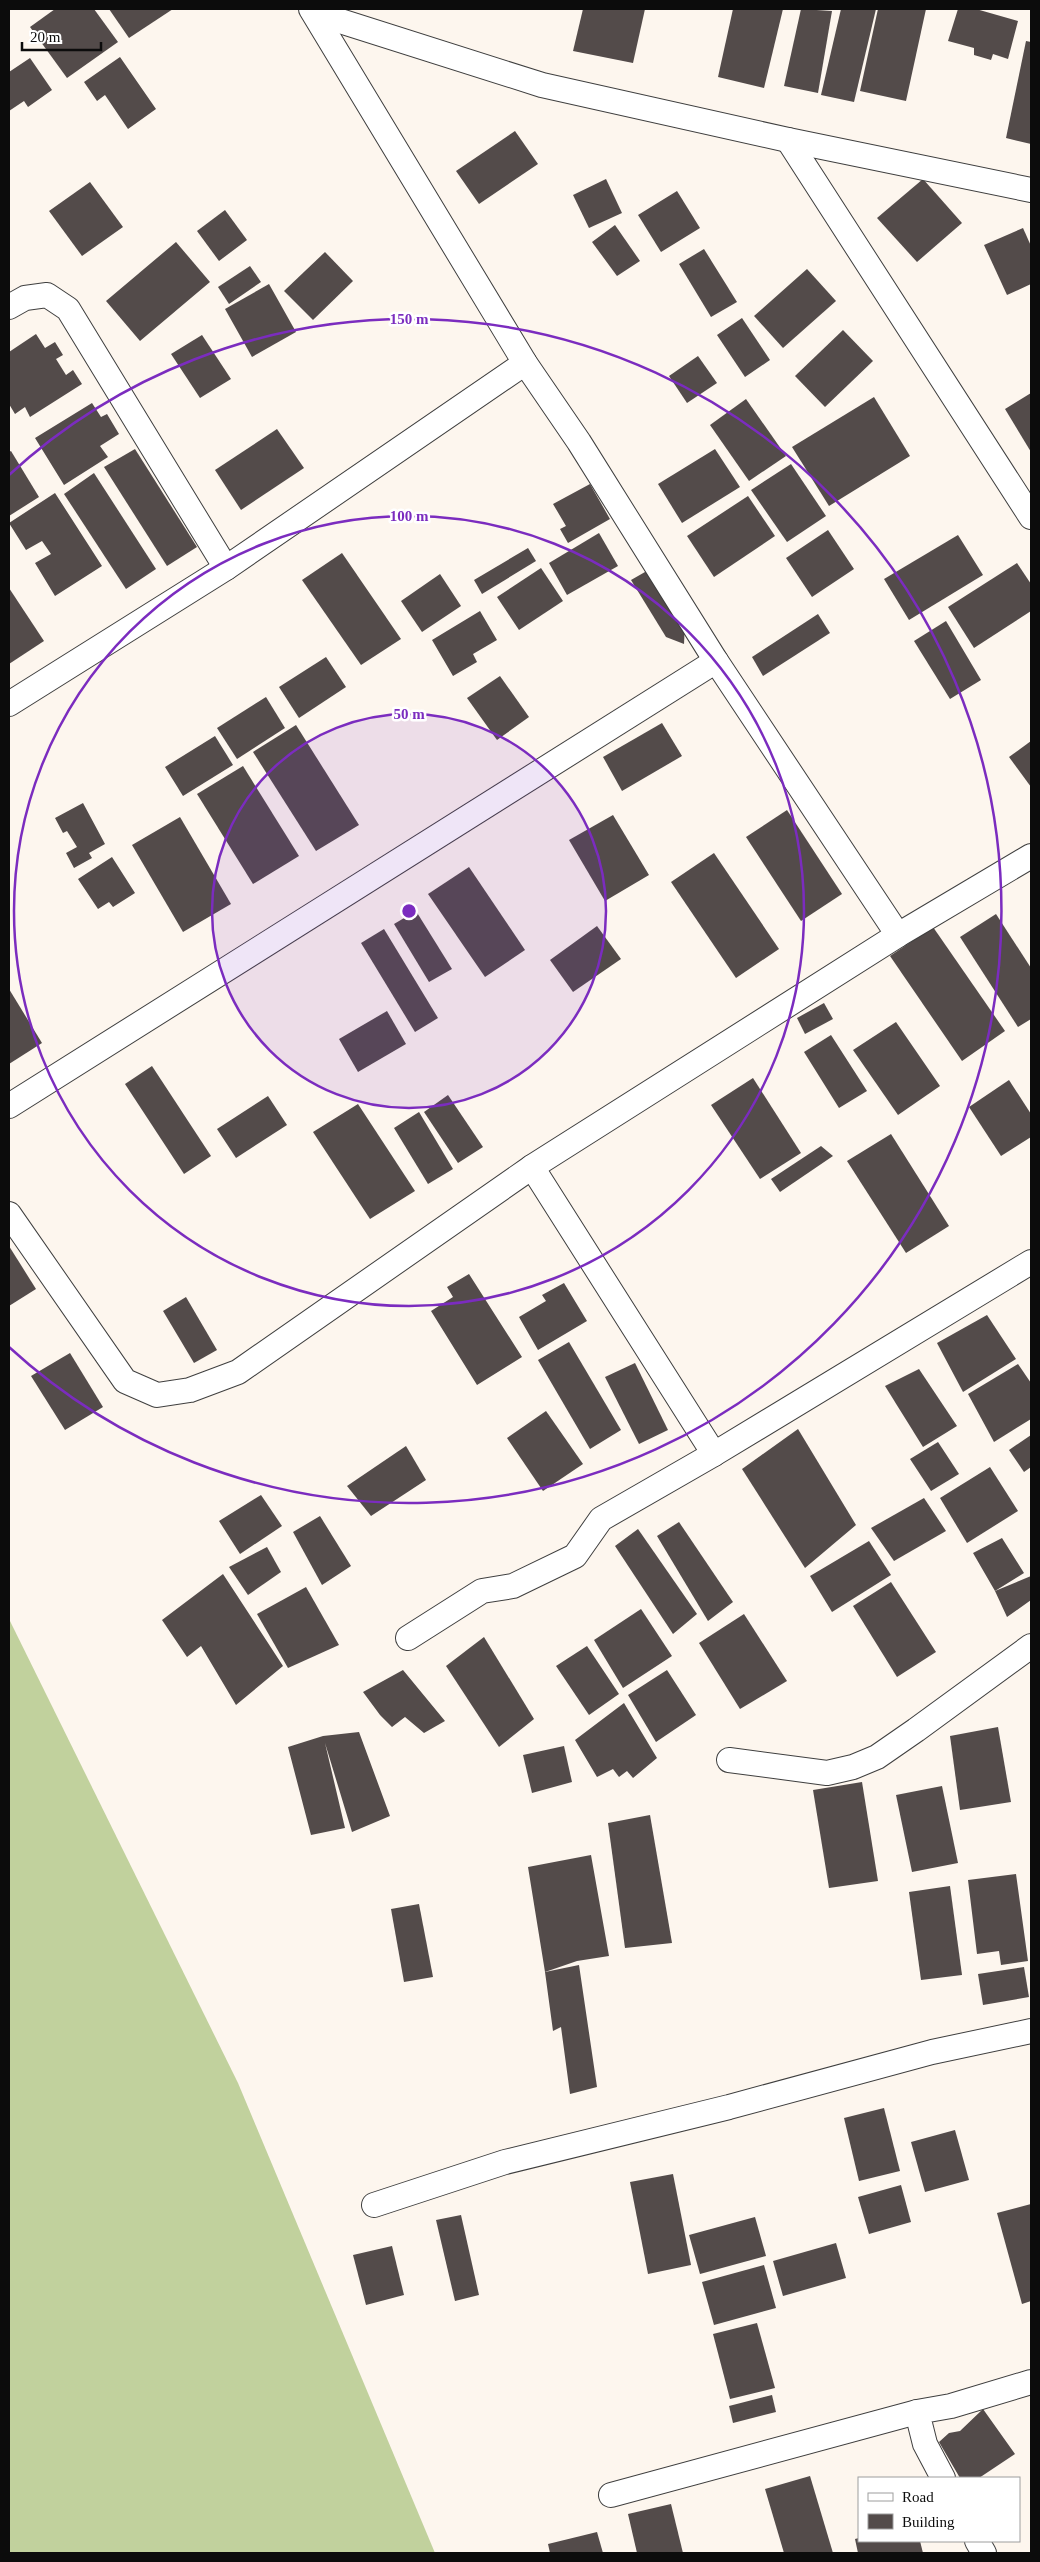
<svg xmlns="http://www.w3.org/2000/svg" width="1040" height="2562" viewBox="0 0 1040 2562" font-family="Georgia,serif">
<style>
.forest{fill:#c1d19d}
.building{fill:#534b4a}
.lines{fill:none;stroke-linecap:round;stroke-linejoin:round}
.minor-casing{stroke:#3f3f3f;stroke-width:26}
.minor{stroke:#fff;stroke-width:24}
.ring{fill:none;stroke:#7b2cbf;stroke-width:2.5}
.centre{fill:#7b2cbf;stroke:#fff;stroke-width:2.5}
.ring-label{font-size:15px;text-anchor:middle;font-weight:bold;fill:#7b2cbf;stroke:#fff;stroke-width:5;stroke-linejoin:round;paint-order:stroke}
</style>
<rect width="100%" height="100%" fill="#fdf6ee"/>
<!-- forest -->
<polygon class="forest" points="9,1619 238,2083 435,2553 9,2553"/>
<!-- building -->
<g class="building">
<polygon points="55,9 94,9 118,42 67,78 30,27"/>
<polygon points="109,9 173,9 129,38"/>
<polygon points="583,9 645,9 633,63 573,51"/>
<polygon points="733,9 783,9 764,88 718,77"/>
<polygon points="801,9 832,11 818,93 784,86"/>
<polygon points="841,9 876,9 854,102 821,95"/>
<polygon points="878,9 926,9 906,101 860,91"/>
<polygon points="958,9 976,9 1018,21 1008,59 993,54 991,60 974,55 974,48 948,41"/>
<polygon points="1026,41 1031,42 1031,144 1006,138"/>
<polygon points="120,57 156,109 128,129 105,95 97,101 84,82"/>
<polygon points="30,58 52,90 28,107 24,101 9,111 9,72"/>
<polygon points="515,131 538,164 479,204 456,171"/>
<polygon points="606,179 622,213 589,228 573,195"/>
<polygon points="923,179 962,223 917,262 877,218"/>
<polygon points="90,182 123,227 82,256 49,211"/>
<polygon points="677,191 700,228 661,252 638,215"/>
<polygon points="225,210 247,240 219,261 197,231"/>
<polygon points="615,225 640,261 617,276 592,242"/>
<polygon points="1023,228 1031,246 1031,284 1007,295 984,245"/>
<polygon points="176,242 210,282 140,341 106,301"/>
<polygon points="704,249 737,302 711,317 679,264"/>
<polygon points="325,252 353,281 313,320 284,291"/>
<polygon points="250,266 261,282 229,304 218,287"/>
<polygon points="807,269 836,301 783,348 754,316"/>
<polygon points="269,284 296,332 252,357 225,309"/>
<polygon points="742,318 770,360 745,377 717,335"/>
<polygon points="843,330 873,361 825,407 795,376"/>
<polygon points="36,334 45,348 55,342 63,355 56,359 66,375 73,370 82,384 30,417 25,407 15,414 9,404 9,352"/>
<polygon points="202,335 231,379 200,398 171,354"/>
<polygon points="698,356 717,383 687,403 669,376"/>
<polygon points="1031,393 1031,452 1005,409"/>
<polygon points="874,397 910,456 829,506 792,447"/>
<polygon points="746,399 786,456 749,481 710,425"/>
<polygon points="92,403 101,417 107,414 119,434 100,446 108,457 64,485 35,438"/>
<polygon points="277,429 304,468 241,510 215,470"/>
<polygon points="135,449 197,547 167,566 104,467"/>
<polygon points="715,449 740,487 682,523 658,484"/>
<polygon points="11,451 39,497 9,516 9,452"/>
<polygon points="791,464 826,516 787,542 751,490"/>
<polygon points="94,473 156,569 126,589 64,494"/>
<polygon points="590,484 610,519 568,543 560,529 566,526 553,504"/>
<polygon points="55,493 102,566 55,596 35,563 51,554 42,541 26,550 9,523"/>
<polygon points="748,496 775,536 714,577 687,536"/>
<polygon points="828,530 854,569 812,597 786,558"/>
<polygon points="599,533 618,566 567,595 549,563"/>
<polygon points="958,535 983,575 909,620 884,579"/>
<polygon points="528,548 536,561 482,594 474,580"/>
<polygon points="342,553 401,639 361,665 302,580"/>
<polygon points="1017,563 1031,584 1031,611 974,648 948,607"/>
<polygon points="541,568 563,601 519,630 497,597"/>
<polygon points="652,568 685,623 684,644 666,637 631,580"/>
<polygon points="440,574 461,606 422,632 401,601"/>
<polygon points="9,588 44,641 9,664"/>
<polygon points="480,611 497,640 473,654 477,662 453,676 432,640"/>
<polygon points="818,614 830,633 763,676 752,657"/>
<polygon points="946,621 981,680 950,699 914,641"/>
<polygon points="326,657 346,687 299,718 279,687"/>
<polygon points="500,676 529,717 497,740 467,698"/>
<polygon points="266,697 285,728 237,759 217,728"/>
<polygon points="662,723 682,756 622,791 603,757"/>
<polygon points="296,725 359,825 316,851 253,752"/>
<polygon points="215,736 233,765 183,796 165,767"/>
<polygon points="1031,741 1031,787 1009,757"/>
<polygon points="243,766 299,856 253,884 197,794"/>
<polygon points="83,803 105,844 89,853 92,858 74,868 66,853 77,847 67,831 63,833 55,818"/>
<polygon points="787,810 842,894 801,921 746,837"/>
<polygon points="613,815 649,875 605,901 569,840"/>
<polygon points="180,817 231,904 183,932 132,845"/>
<polygon points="714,853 779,949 736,978 671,882"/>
<polygon points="112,857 135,893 113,907 109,902 98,909 78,879"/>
<polygon points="469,867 525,950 485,977 428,894"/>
<polygon points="416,911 452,969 429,982 394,924"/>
<polygon points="996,914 1031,968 1031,1019 1018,1027 960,937"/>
<polygon points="597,926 621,959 573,992 550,960"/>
<polygon points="933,927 1005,1031 962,1061 890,956"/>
<polygon points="384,929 438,1018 415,1032 361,943"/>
<polygon points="9,989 42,1043 9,1064"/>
<polygon points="824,1003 833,1019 805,1034 797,1018"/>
<polygon points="387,1011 406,1044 358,1072 339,1039"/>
<polygon points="896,1022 940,1086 898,1115 853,1050"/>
<polygon points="831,1035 867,1091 839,1108 804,1052"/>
<polygon points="152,1066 211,1156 184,1174 125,1084"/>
<polygon points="753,1078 801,1153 760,1179 711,1105"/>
<polygon points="1009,1080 1031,1114 1031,1137 1001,1156 969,1107"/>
<polygon points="448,1095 483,1147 458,1163 424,1112"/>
<polygon points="268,1096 287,1125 236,1158 217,1129"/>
<polygon points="358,1104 415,1191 370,1219 313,1132"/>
<polygon points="419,1112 453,1169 428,1184 394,1128"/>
<polygon points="891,1134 949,1226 906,1253 847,1161"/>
<polygon points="821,1146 833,1156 780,1192 771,1179"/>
<polygon points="9,1246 36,1289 9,1306"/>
<polygon points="469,1274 522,1357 477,1385 431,1311 453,1297 447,1287"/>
<polygon points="564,1283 587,1321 538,1350 519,1317 546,1301 542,1295"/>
<polygon points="186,1297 217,1350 194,1363 163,1311"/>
<polygon points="987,1315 1016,1359 963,1392 937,1343"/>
<polygon points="569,1342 621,1430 590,1449 538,1360"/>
<polygon points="70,1353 103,1407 65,1430 31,1376"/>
<polygon points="635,1363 668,1430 639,1444 605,1377"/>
<polygon points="1018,1364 1031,1383 1031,1419 994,1442 968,1394"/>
<polygon points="919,1369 957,1426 923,1447 885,1386"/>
<polygon points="546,1411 583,1464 543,1491 507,1438"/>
<polygon points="798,1429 856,1525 805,1568 742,1469"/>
<polygon points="1031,1435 1031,1467 1024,1472 1009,1450"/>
<polygon points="938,1442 959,1474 931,1491 910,1459"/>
<polygon points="406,1446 426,1480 371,1516 347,1486"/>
<polygon points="990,1467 1018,1511 967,1543 940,1498"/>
<polygon points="261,1495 282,1526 240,1554 219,1521"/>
<polygon points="924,1498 946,1531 894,1561 871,1528"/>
<polygon points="320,1516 351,1566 322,1585 293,1532"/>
<polygon points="679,1522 733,1602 708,1621 657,1536"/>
<polygon points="638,1529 697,1614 673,1634 615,1546"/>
<polygon points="1002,1538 1024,1573 995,1591 1031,1576 1031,1600 1007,1617 995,1591 973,1553"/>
<polygon points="869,1541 891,1575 832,1612 810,1576"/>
<polygon points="267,1547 281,1572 248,1595 229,1567"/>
<polygon points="223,1574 283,1666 236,1705 201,1646 187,1657 162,1620"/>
<polygon points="891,1582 936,1652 897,1677 853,1606"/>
<polygon points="306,1587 339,1645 288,1668 257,1614"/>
<polygon points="641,1609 672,1656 623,1688 594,1640"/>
<polygon points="744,1614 787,1681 740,1709 699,1643"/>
<polygon points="484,1637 534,1719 499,1747 446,1666"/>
<polygon points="587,1646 619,1694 589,1715 556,1666"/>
<polygon points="403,1670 445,1721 424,1733 405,1717 392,1727 380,1715 363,1692"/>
<polygon points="667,1670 696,1715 656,1742 628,1695"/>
<polygon points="624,1703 657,1758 633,1778 627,1771 619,1777 613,1769 597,1777 575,1740"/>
<polygon points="998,1727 1011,1802 960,1810 950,1736"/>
<polygon points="359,1732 390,1816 352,1832 325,1743 345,1828 311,1835 288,1747 323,1736"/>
<polygon points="564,1746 572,1782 532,1793 523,1755"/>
<polygon points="862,1782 878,1881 829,1888 813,1790"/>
<polygon points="942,1786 958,1863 912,1872 896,1795"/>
<polygon points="650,1815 672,1943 625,1948 608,1823"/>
<polygon points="591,1855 609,1956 577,1961 545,1972 528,1867"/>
<polygon points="1016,1874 1028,1961 1001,1965 999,1951 977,1954 968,1880"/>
<polygon points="950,1886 962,1975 921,1980 909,1892"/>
<polygon points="419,1904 433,1977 404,1982 391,1909"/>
<polygon points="579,1965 597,2087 570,2094 561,2027 553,2031 545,1972"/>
<polygon points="1024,1967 1029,1997 983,2005 978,1974"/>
<polygon points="884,2108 900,2171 859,2181 844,2118"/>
<polygon points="955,2130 969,2180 925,2192 911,2142"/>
<polygon points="673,2174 691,2265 648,2274 630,2182"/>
<polygon points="901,2185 911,2222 869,2234 858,2197"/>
<polygon points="1031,2204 1031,2301 1022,2304 997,2213"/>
<polygon points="461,2215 479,2295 455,2301 436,2220"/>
<polygon points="755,2217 766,2256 700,2274 689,2235"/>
<polygon points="836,2243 846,2278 783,2296 773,2261"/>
<polygon points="392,2246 404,2295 366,2305 353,2255"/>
<polygon points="764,2265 776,2308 714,2325 702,2282"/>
<polygon points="757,2323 775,2388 730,2399 713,2334"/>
<polygon points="772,2395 776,2412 733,2423 729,2406"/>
<polygon points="983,2409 1015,2454 979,2478 960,2478 939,2442 949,2433 960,2431"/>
<polygon points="810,2476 833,2553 784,2553 765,2489"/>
<polygon points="671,2504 683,2553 637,2553 628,2514"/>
<polygon points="597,2532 603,2553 550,2553 548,2544"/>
<polygon points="859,2538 859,2541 920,2541 923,2553 858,2553 855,2539"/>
</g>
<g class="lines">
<!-- minor casing -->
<g class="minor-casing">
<g id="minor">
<polyline points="311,9 525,363 579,442 716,661 898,935"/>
<polyline points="315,13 542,85 788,140 1031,190"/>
<polyline points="788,140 1031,517"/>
<polyline points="9,307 25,298 47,295 68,309 226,568"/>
<polyline points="9,704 226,568 525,363"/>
<polyline points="9,1106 716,661"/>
<polyline points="532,1167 714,1454"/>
<polyline points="9,1214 125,1381 157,1395 190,1390 238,1372 532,1167 898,935 1031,856"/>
<polyline points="408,1638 482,1591 513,1586 575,1556 601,1519 714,1454 1031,1262"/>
<polyline points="729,1760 827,1773 853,1767 877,1757 916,1730 1031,1646"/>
<polyline points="374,2205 505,2162 729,2107 932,2052 1031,2031"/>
<polyline points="943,2478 925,2444 917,2412 951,2406 1031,2382"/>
<polyline points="611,2495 917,2412"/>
<polyline points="977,2541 984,2553"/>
</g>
</g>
<!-- minor -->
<use href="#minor" class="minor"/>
</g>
<!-- distance rings -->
<circle cx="409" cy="911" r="197" fill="#7b2cbf" fill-opacity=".12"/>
<g class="ring">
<circle cx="409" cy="911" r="197"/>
<circle cx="409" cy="911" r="395"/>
<path d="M9 475A592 592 0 1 1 9 1347"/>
</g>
<circle cx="409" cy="911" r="8" class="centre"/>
<g class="ring-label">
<text x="409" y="324">150 m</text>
<text x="409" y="521">100 m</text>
<text x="409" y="719">50 m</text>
</g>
<!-- border -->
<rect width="1040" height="2562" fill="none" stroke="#0c0c0c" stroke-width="20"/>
<!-- legend -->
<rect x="858" y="2477" width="162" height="65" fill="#ffffff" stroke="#9e9e9e"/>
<rect x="868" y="2493" width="25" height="8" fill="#ffffff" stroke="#9e9e9e"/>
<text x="902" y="2502" font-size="15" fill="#0c0c0c">Road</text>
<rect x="868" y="2514" width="25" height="15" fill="#534b4a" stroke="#9e9e9e"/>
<text x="902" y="2527" font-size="15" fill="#0c0c0c">Building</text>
<!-- scale -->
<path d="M22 42v8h79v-8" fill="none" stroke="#0c0c0c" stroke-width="2.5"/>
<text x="30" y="42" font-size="15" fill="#0c0c0c" stroke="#ffffff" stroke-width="4" paint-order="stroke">20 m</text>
</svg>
